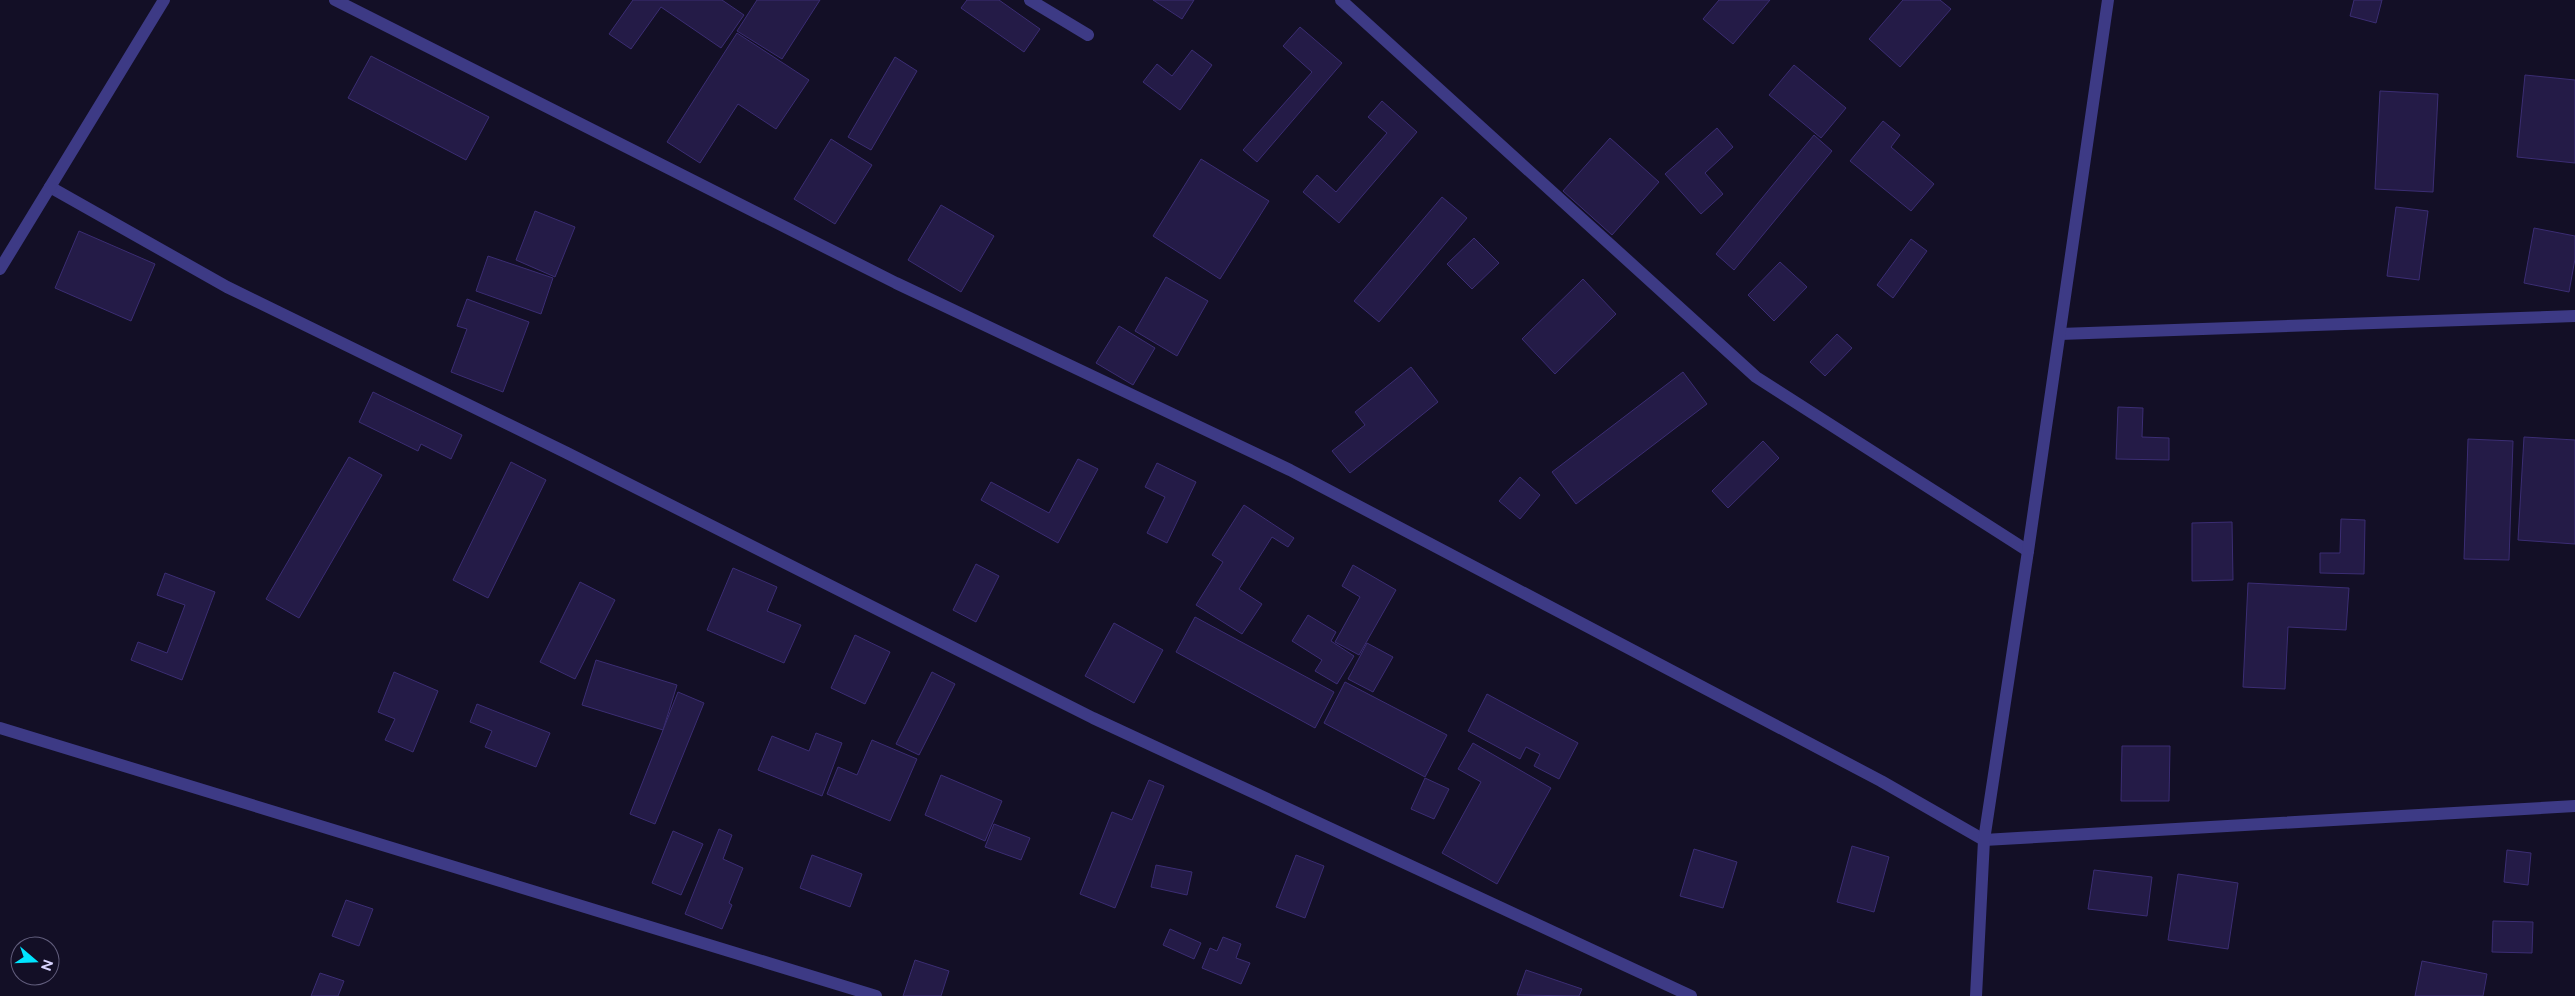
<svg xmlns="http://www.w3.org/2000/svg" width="2575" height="996" viewBox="0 0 2575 996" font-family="Figtree,sans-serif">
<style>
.building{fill:#241b47;stroke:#3b2d73}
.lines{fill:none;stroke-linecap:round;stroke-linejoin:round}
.minor{stroke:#3d3a85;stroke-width:12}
</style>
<rect width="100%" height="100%" fill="#130f26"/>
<!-- building -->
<g class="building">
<polygon points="633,0 722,0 744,15 721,48 661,7 631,49 609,34"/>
<polygon points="757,0 820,0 782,59 737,31"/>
<polygon points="967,0 999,0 1040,29 1024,52 961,8"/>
<polygon points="1153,0 1194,0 1182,19"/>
<polygon points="1719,0 1770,0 1733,44 1703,19"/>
<polygon points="1903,0 1940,0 1951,9 1900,67 1869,39"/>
<polygon points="2354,0 2382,0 2376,23 2350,16"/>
<polygon points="1300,27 1342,63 1257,162 1243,150 1312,72 1283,46"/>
<polygon points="737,33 809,80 776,129 738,104 700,163 667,142"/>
<polygon points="1192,50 1212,65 1180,110 1143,82 1157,64 1172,76"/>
<polygon points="371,56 489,117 466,160 348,98"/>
<polygon points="895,57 917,71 871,150 848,137"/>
<polygon points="1794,65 1846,108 1821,138 1769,95"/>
<polygon points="2525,75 2575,80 2575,163 2517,157"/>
<polygon points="2380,91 2438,94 2433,192 2375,189"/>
<polygon points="1382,101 1417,132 1339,223 1303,192 1317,175 1336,192 1387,133 1368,117"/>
<polygon points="1883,121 1900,135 1891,147 1934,184 1911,211 1850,161"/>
<polygon points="1717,128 1733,147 1705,173 1723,194 1701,214 1665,174"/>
<polygon points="1814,135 1832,151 1734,270 1716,254"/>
<polygon points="1610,138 1659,182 1612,235 1563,191"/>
<polygon points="831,139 872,165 835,224 794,199"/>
<polygon points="1201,159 1269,201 1220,279 1153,236"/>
<polygon points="1442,197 1467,218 1379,322 1354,301"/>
<polygon points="941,205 994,236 961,292 908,260"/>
<polygon points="2396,207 2428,211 2419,280 2387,276"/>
<polygon points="535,211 575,227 555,277 516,260"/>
<polygon points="2534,228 2575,236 2575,259 2569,292 2524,283"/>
<polygon points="79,231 155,264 131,321 55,288"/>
<polygon points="1474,238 1499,263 1472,289 1447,264"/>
<polygon points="1911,239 1927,251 1893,298 1877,285"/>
<polygon points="488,256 553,278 541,314 476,291"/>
<polygon points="1780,262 1807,287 1774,321 1748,295"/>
<polygon points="1166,277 1208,301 1177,356 1135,331"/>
<polygon points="1583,279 1616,314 1555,374 1522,339"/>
<polygon points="467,299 529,322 503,392 451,372 467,329 457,326"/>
<polygon points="1119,326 1155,348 1133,385 1096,363"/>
<polygon points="1837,334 1852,348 1825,376 1810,362"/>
<polygon points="1411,367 1438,402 1350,473 1332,451 1365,425 1355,412"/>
<polygon points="1683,372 1707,404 1576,504 1552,472"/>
<polygon points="373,392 462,435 451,459 421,444 418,451 359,422"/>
<polygon points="2118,407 2143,408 2142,437 2169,438 2169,460 2116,459"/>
<polygon points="2524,437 2575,440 2575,544 2518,540"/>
<polygon points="2468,439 2513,441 2509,560 2464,559"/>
<polygon points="1763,441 1779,458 1728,508 1712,491"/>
<polygon points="349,457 382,475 299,618 266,599"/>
<polygon points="1078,459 1098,469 1058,543 981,500 991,482 1049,513"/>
<polygon points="511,462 546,480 488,598 453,580"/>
<polygon points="1157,463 1196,482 1167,543 1147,533 1165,497 1145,487"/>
<polygon points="1520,477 1540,495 1520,519 1499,501"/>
<polygon points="1244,505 1294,538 1288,547 1272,537 1239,589 1262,604 1242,634 1196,605 1223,562 1212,555"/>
<polygon points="2341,519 2365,520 2364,574 2320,573 2320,553 2340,553"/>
<polygon points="2232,522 2233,580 2192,581 2192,523"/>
<polygon points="976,564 999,576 976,622 953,610"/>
<polygon points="1353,565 1396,590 1359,655 1335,642 1360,597 1342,586"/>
<polygon points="733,568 777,587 767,611 801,625 784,663 707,630"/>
<polygon points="165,573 215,592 182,680 131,660 138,642 167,653 185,605 157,595"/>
<polygon points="580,582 615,600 575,679 540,662"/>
<polygon points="2248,583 2349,588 2346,630 2288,627 2285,689 2243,687"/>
<polygon points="1308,615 1336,632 1331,641 1354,656 1337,684 1315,671 1322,660 1292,641"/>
<polygon points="1195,617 1334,692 1315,728 1176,652"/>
<polygon points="1114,623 1163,650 1134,703 1085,676"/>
<polygon points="855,635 890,652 865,704 831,688"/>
<polygon points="1367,643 1393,657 1373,692 1348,679"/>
<polygon points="596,660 677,685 663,730 582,705"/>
<polygon points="394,672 438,691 413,752 385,740 395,719 378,712"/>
<polygon points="932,672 955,684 919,755 896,744"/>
<polygon points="1345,682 1447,735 1425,777 1324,723"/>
<polygon points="678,692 704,703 655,824 630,814"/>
<polygon points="1487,694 1578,743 1559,779 1534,766 1540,754 1526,747 1520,759 1468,731"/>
<polygon points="477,704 550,733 536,767 485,747 492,731 470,722"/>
<polygon points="816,733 842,743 822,796 758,770 772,736 809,751"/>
<polygon points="872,740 917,759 890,821 827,794 838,767 857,775"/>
<polygon points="1473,743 1551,788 1497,884 1442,853 1481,782 1458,769"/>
<polygon points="2122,746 2170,746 2169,801 2121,801"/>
<polygon points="941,775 1002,801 985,841 925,815"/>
<polygon points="1425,778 1449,789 1434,819 1411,809"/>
<polygon points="1149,780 1164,786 1115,908 1080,894 1112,812 1132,820"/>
<polygon points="994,824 1030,838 1021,860 985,847"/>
<polygon points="719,829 732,835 723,859 743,868 729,903 732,905 722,929 685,914"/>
<polygon points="673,831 703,844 681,895 652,883"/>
<polygon points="1852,846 1889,857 1874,912 1837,902"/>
<polygon points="1694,849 1737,862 1723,908 1680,896"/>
<polygon points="2507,850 2531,853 2528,885 2504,882"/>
<polygon points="812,855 862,874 850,907 800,888"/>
<polygon points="1296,855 1324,866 1305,918 1276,907"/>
<polygon points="1156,865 1192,872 1187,895 1151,887"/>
<polygon points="2094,870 2152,877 2147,916 2088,909"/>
<polygon points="2178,874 2238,883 2228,949 2168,940"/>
<polygon points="346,900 373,909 359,946 332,936"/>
<polygon points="2493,921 2533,922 2532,953 2492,952"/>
<polygon points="1170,929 1201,943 1194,959 1163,945"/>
<polygon points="1223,937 1241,944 1236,958 1250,963 1241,984 1202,968 1210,948 1217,951"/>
<polygon points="915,960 949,971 941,996 903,996"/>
<polygon points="2422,961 2487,974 2483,996 2415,996"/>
<polygon points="1526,970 1582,989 1579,996 1517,995"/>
<polygon points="320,973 344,981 338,996 311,996"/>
</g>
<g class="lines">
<!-- minor -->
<g class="minor">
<polyline points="335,0 896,283 1290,470 1881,781 1984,840 2575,806"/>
<polyline points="1030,0 1088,35"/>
<polyline points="1341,0 1756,377 2028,551"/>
<polyline points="50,187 227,287 567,453 1093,718 1691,996"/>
<polyline points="0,269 164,0"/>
<polyline points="2060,334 2575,316"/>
<polyline points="0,728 876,996"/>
<polyline points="1976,996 1984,840 2028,551 2108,0"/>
</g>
</g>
<!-- north arrow -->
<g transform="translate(35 961) rotate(109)"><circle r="24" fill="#130f26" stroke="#625e7d"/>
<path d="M0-4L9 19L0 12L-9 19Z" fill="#00e5ff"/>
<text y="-8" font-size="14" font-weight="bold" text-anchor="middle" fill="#d9d4ff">N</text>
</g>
</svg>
